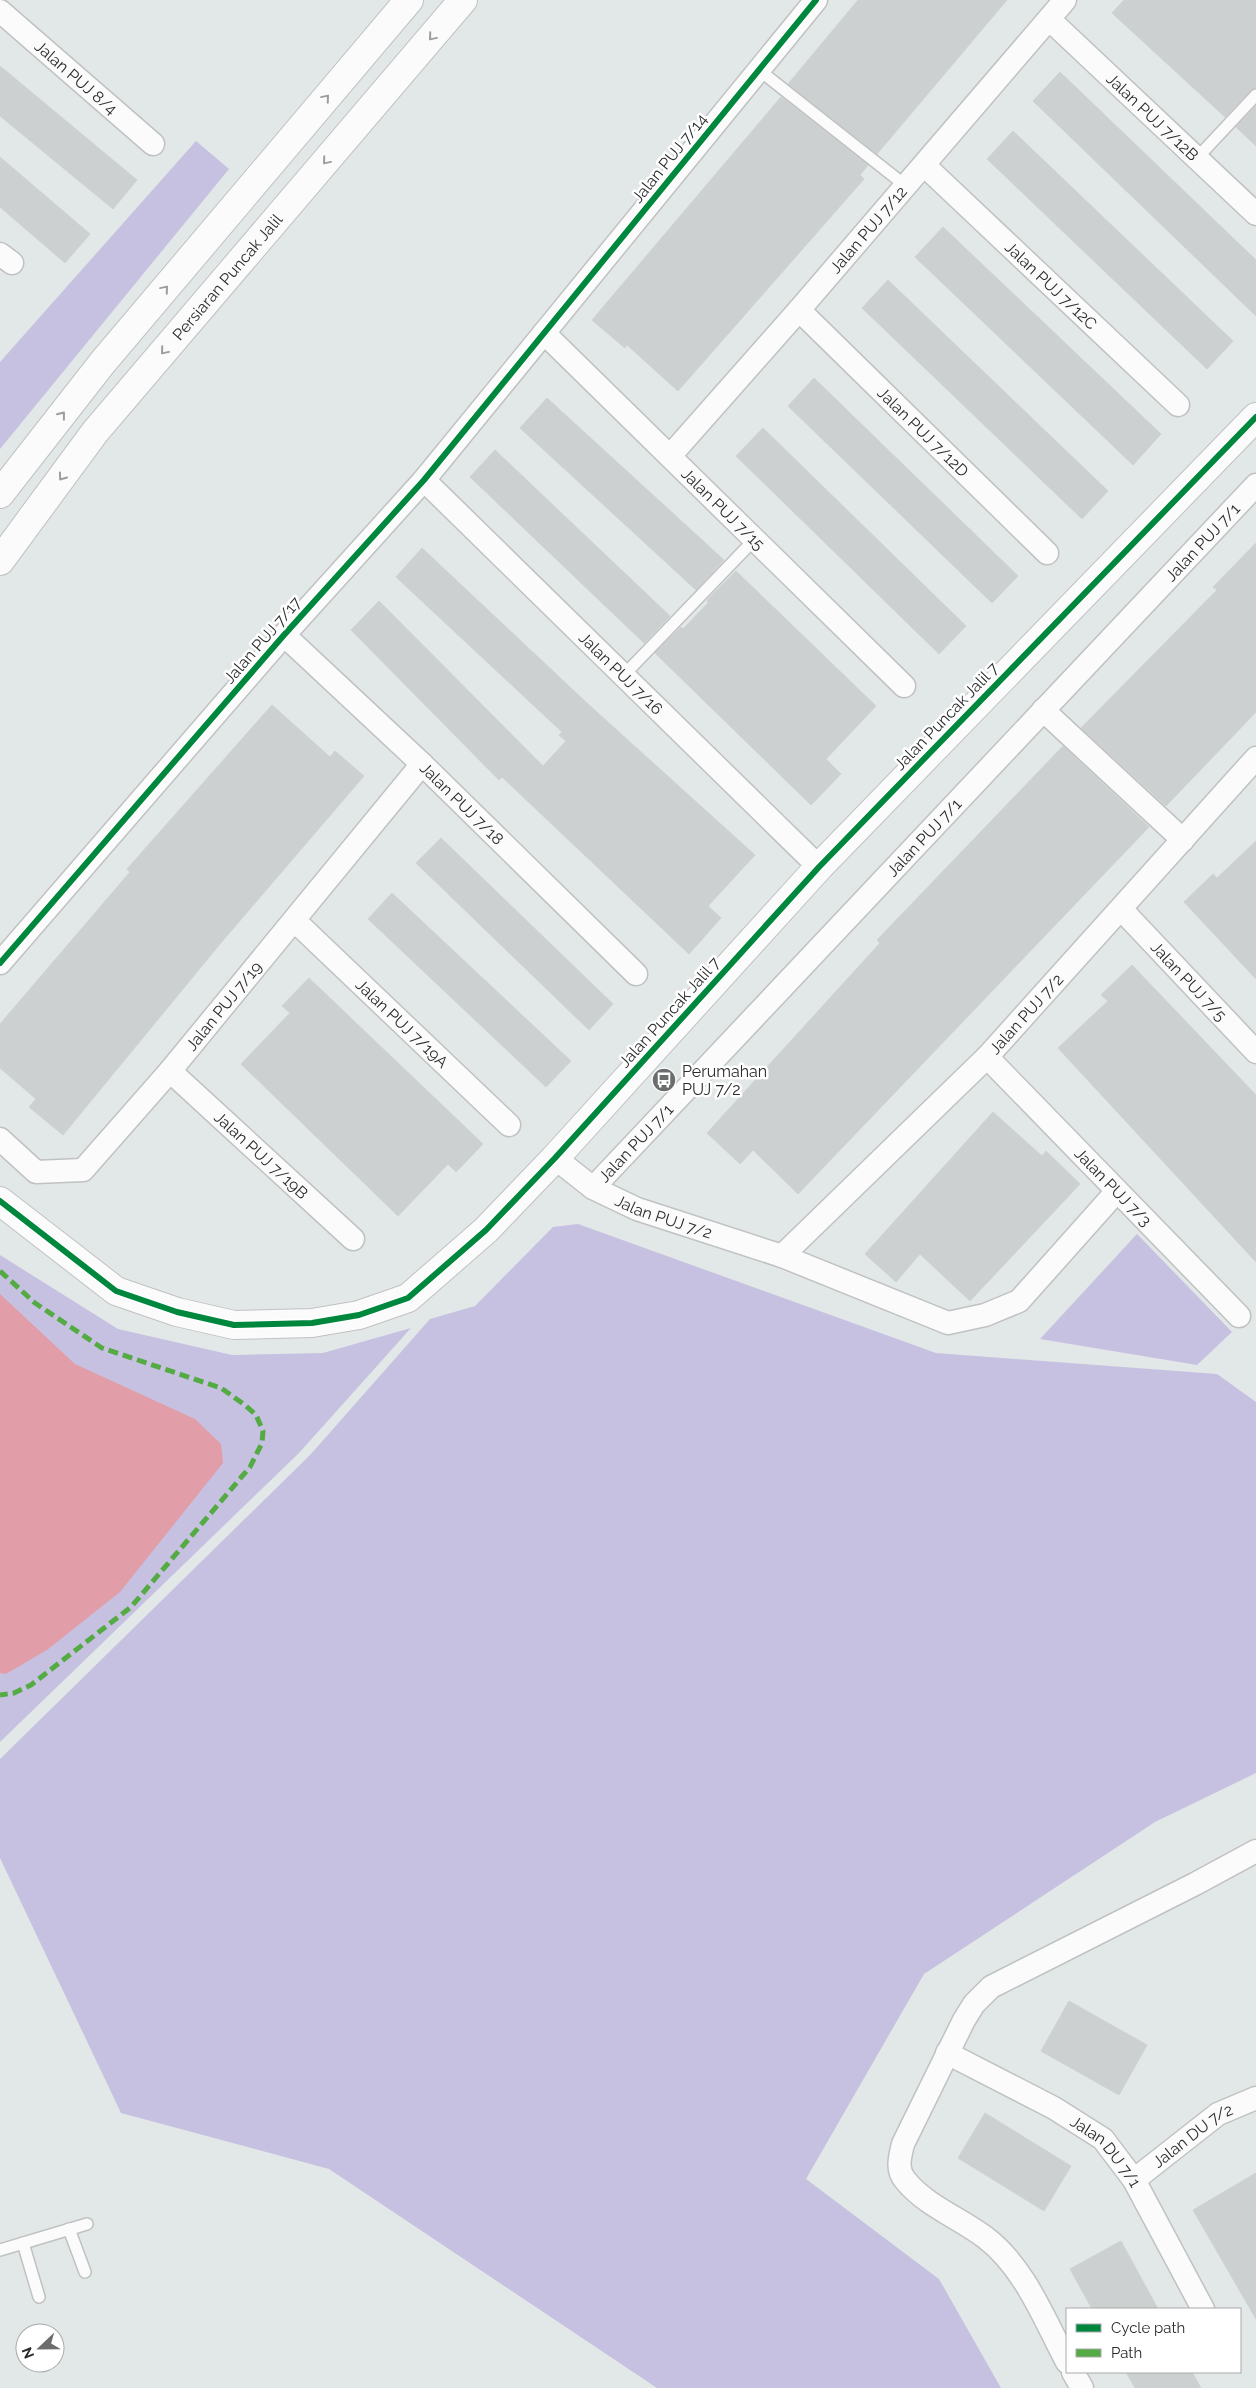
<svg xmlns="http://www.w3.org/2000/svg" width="1256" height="2388" viewBox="0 0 1256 2388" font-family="Raleway,sans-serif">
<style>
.green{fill:#c7c1e1}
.water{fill:#e19ea8}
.building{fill:#cdd0d1;stroke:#ced2d3}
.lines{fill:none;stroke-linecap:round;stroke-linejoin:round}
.service-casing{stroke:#c0c2c1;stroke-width:14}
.minor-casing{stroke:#c0c2c1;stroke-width:25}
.tertiary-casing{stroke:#c0c2c1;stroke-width:30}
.secondary-casing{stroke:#c0c2c1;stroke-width:30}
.service{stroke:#fbfbfc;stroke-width:11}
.minor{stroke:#fbfbfc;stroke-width:22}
.tertiary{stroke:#fbfbfc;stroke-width:28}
.secondary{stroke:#fbfbfc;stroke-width:28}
.quiet{stroke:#54ab44;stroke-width:5;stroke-dasharray:10 5;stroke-linecap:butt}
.cycleway-casing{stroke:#fff;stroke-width:9}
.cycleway{stroke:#00873e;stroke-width:6}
.oneway{stroke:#9d9d9e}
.labels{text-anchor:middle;stroke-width:5;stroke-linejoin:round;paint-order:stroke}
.street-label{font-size:16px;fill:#2b2b2b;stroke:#fff}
.poi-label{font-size:16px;fill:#2b2b2b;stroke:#fff;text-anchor:start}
</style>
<rect width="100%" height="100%" fill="#e2e7e8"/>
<!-- green -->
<g class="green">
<polygon points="196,141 229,169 0,449 0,362"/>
<polygon points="578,1224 936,1353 1217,1374 1256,1402 1256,1773 1155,1822 924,1974 806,2179 939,2279 1001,2388 657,2388 329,2169 121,2113 0,1858 0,1759 311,1454 430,1319 475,1306 553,1227"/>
<polygon points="1137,1234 1232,1332 1197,1365 1040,1339"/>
<polygon points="0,1255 118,1329 232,1355 323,1353 411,1328 299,1453 0,1742"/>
</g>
<!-- water -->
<polygon class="water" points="0,1294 75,1364 195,1419 221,1444 223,1463 120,1592 47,1650 6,1674 0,1673"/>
<!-- building -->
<g class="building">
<polygon points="858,0 1007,0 877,154 788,84"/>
<polygon points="1124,0 1256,0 1256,88 1251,90 1225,117 1112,13"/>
<polygon points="0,66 137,180 113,209 0,116"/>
<polygon points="1060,72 1256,260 1256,316 1033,101"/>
<polygon points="781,97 868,165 860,175 864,179 678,391 627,345 625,348 592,320"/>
<polygon points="1256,106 1256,146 1236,127"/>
<polygon points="1013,131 1233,341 1207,369 987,159"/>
<polygon points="0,157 90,234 65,263 0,207"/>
<polygon points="943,227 1161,434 1133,465 915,257"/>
<polygon points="888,280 1108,491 1082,519 862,308"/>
<polygon points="814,378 1018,576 992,603 788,406"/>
<polygon points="547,398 724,560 696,590 520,428"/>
<polygon points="763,428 966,626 939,654 736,456"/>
<polygon points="495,450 670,616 644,643 470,477"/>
<polygon points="1256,543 1256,712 1166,806 1081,728 1217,590 1213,587"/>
<polygon points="422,548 588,704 755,855 708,906 721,918 689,954 502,777 499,780 351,630 379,601 543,766 566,741 559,735 562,732 396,577"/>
<polygon points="736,571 876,706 826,759 841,774 811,805 655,653 681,627 683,629 708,603 707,600"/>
<polygon points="272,705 330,757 335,751 364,776 220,944 63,1135 29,1107 36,1099 0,1068 0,1024 130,872 127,869"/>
<polygon points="1063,746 1149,827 798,1194 753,1150 740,1164 707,1133 880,943 877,940"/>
<polygon points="441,838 613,1004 589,1030 416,863"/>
<polygon points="1256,841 1256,979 1184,902 1213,874 1217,878"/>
<polygon points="392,893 571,1061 546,1087 368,919"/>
<polygon points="1132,965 1256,1095 1256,1262 1058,1048 1108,1001 1101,995"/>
<polygon points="309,978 483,1144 456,1172 448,1164 398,1216 241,1064 290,1013 282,1006"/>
<polygon points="993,1112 1042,1156 1046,1151 1080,1184 970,1301 920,1254 896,1282 865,1254"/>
<polygon points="1069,2001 1147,2045 1119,2095 1041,2051"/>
<polygon points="985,2113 1071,2166 1044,2211 958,2158"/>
<polygon points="1256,2173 1256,2319 1193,2210"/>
<polygon points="1121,2241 1158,2309 1092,2309 1070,2269"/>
<polygon points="1126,2372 1192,2372 1201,2388 1135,2388"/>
</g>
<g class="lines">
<!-- service casing -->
<g class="service-casing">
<g id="service">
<polyline points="759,70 906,186"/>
<polyline points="1197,158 1256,95"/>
<polyline points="623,676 755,539"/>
<polyline points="69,2229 85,2272"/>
<polyline points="23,2243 39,2297"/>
<polyline points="0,2250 87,2224"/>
</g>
</g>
<!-- minor casing -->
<g class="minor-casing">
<g id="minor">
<path id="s1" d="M0,11L153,144"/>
<path id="s2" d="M1050,20L1256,214"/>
<path id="s3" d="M924,165L1178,405"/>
<polyline points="0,254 12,263"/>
<path id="s4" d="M799,310L1047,553"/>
<path id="s5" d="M544,333L904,686"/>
<path id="s6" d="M670,456L799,310L1065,0"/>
<path id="s7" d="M424,480L819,867"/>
<path id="s8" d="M284,635L422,764L636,974"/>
<polyline points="1043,710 1183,840"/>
<path id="s9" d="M1121,909L1256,1052"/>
<path id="s10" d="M295,921L509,1125"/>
<polyline points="0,963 284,635 424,480 816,0"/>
<path id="s11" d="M987,1057L1239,1316"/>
<path id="s12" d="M170,1071L353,1239"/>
<path id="s13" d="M0,1139L36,1172L83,1170L170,1071L422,764"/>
<path id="s14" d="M555,1158L593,1188L637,1209L782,1256L948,1323L985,1315L1019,1301L1117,1191"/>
<path id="s15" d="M593,1188L1256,485"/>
<path id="s16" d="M782,1256L987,1057L1256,758"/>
<path id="s17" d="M947,2053L1054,2108L1103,2139L1134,2180L1203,2309"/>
<path id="s18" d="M1134,2180L1218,2114L1256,2098"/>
<path d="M1067,2362C1044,2319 1025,2268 986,2238C960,2218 926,2206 905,2180C896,2169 900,2157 903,2144L964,2020L974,2004L991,1987L1195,1884L1256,1851"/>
<polyline points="1073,2372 1082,2388"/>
</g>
</g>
<!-- tertiary casing -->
<g class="tertiary-casing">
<polyline id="tertiary" points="0,1201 116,1291 177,1312 234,1325 312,1323 359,1315 408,1298 486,1230 555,1158 819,867 1256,417"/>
</g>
<!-- secondary casing -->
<g class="secondary-casing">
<g id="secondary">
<polyline points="0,494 103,362 409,0"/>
<path id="s19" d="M0,561L95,432L463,0"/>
</g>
</g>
<!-- service -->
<use href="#service" class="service"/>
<!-- minor -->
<use href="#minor" class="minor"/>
<!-- tertiary -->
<use href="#tertiary" class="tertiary"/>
<!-- secondary -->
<use href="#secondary" class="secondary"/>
<!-- quiet -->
<polyline class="quiet" points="0,1271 35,1303 102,1348 221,1388 245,1405 256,1415 263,1431 262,1443 250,1467 131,1607 31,1685 14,1693 0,1695"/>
<!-- cycleway casing -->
<g class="cycleway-casing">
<g id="cycleway">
<polyline points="0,963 284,635 424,480 816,0"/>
<polyline points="0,1201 116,1291 177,1312 234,1325 312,1323 359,1315 408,1298 486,1230 555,1158 819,867 1256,417"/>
</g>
</g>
<!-- cycleway -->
<use href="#cycleway" class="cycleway"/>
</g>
<!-- one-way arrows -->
<defs><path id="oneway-chevron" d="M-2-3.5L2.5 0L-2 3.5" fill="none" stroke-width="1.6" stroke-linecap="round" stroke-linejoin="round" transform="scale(1.25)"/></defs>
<g class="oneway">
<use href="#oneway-chevron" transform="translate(432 37) rotate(130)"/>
<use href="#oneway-chevron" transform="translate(326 98) rotate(-50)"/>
<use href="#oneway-chevron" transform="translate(326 161) rotate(130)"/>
<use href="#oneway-chevron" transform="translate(165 289) rotate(-50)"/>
<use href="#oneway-chevron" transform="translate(164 351) rotate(130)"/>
<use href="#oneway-chevron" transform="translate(62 415) rotate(-52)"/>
<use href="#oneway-chevron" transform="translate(62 477) rotate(126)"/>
</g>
<!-- icons -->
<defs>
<g id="bus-disc" transform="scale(1.25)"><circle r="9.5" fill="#6b6d6d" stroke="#fff"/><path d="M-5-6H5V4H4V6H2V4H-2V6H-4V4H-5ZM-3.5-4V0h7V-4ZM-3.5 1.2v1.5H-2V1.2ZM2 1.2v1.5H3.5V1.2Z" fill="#fff"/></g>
</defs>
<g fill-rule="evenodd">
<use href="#bus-disc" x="664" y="1080"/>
</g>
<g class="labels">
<!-- street labels -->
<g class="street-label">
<text dy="6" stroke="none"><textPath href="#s1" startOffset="101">Jalan PUJ 8/4</textPath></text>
<text dy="6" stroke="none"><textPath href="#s2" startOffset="141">Jalan PUJ 7/12B</textPath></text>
<text transform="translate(669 158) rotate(-51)" y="6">Jalan PUJ 7/14</text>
<text dy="6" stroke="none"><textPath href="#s6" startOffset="301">Jalan PUJ 7/12</textPath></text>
<text dy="6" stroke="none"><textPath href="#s19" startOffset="364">Persiaran Puncak Jalil</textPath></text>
<text dy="6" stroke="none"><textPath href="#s3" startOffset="175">Jalan PUJ 7/12C</textPath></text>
<text dy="6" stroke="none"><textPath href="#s4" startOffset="174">Jalan PUJ 7/12D</textPath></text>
<text dy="6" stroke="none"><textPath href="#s5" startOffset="251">Jalan PUJ 7/15</textPath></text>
<text dy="6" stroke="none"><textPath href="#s15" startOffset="888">Jalan PUJ 7/1</textPath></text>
<text transform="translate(262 640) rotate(-49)" y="6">Jalan PUJ 7/17</text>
<text dy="6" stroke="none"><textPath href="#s7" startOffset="276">Jalan PUJ 7/16</textPath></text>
<text transform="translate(946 716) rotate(-46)" y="6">Jalan Puncak Jalil 7</text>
<text dy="6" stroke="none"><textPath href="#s8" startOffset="245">Jalan PUJ 7/18</textPath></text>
<text dy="6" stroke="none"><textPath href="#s15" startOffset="482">Jalan PUJ 7/1</textPath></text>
<text dy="6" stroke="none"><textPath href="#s9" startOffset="99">Jalan PUJ 7/5</textPath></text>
<text dy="6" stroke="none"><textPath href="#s13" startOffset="312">Jalan PUJ 7/19</textPath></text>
<text transform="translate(669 1012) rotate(-48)" y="6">Jalan Puncak Jalil 7</text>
<text dy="6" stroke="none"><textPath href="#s16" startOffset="344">Jalan PUJ 7/2</textPath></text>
<text dy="6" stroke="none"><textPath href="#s10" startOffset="148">Jalan PUJ 7/19A</textPath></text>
<text dy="6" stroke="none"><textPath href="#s15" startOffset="62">Jalan PUJ 7/1</textPath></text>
<text dy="6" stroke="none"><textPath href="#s12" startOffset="124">Jalan PUJ 7/19B</textPath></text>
<text dy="6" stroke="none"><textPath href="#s11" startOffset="181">Jalan PUJ 7/3</textPath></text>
<text dy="6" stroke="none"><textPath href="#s14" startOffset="125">Jalan PUJ 7/2</textPath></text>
<text dy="6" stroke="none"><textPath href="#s18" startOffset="74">Jalan DU 7/2</textPath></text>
<text dy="6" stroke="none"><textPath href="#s17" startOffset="189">Jalan DU 7/1</textPath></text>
</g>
<!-- poi labels -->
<g class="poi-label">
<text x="682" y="1077">Perumahan<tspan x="682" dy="18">PUJ 7/2</tspan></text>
</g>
</g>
<!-- legend -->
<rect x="1066" y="2308" width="175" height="65" fill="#ffffff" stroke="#aaaaaa"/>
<rect x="1076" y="2324" width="25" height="8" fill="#00873e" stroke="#aaaaaa"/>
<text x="1111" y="2333" font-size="15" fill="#2b2b2b">Cycle path</text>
<rect x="1076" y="2349" width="25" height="8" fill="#54ab44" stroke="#aaaaaa"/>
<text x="1111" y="2358" font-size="15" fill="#2b2b2b">Path</text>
<!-- north arrow -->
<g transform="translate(40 2348) rotate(248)"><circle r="24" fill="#ffffff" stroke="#aaaaaa"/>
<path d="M0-4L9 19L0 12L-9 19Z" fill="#6b6d6d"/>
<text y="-8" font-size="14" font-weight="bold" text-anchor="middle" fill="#2b2b2b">N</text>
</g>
</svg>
